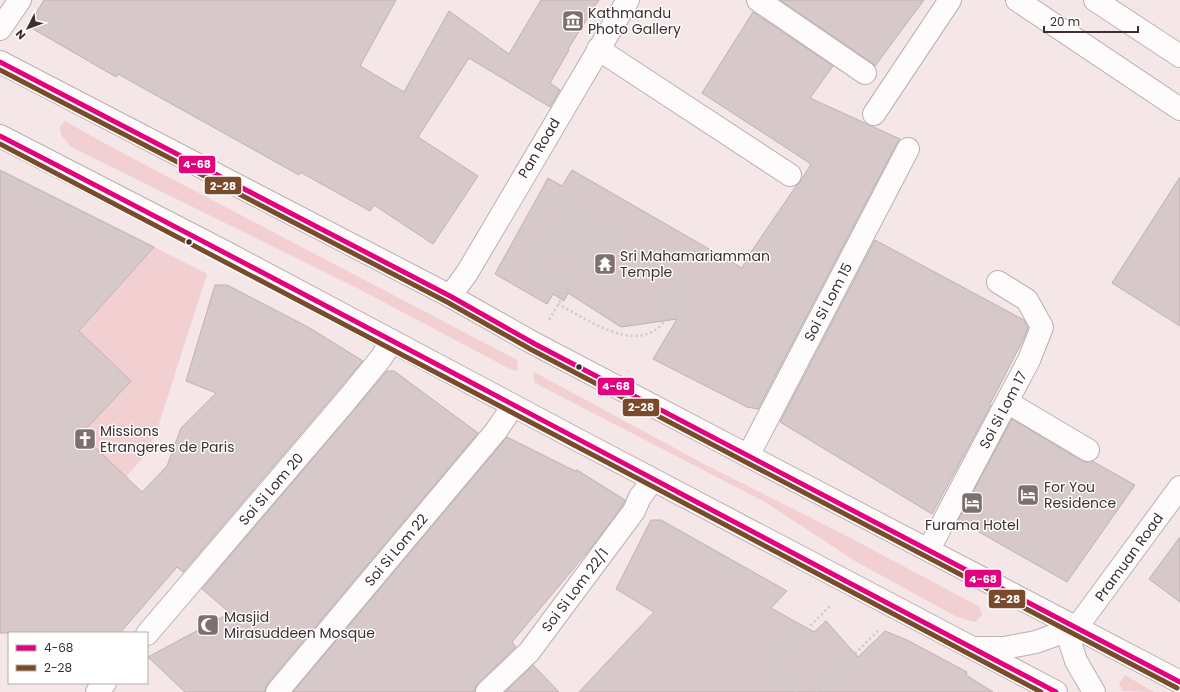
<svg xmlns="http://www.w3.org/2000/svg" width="1180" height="692" viewBox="0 0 1180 692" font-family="Poppins,sans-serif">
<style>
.green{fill:#f2cfd1}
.building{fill:#d7c9ca;stroke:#bfb1b2}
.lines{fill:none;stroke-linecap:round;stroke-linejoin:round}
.minor-casing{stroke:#bdafb0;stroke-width:24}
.major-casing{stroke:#bdafb0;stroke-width:24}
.path{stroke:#cec9c9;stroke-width:2.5;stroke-dasharray:2 3;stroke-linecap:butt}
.minor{stroke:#fefbfc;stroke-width:22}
.major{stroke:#fefbfc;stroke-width:22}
.bus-1-casing{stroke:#fff;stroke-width:8}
.bus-2-casing{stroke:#fff;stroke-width:8}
.bus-1{stroke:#e5007d;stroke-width:5}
.bus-2{stroke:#7a4b2a;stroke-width:5}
.bus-dot{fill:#3e2e2f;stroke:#fff;stroke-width:1.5}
.labels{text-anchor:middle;stroke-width:3;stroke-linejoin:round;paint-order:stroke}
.poi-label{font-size:14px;fill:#3e2e2f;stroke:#fff;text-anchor:start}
.street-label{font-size:14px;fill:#3e2e2f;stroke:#fff}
.line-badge{stroke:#fff;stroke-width:1.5}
.badge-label{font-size:11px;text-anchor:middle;font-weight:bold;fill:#fff}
</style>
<rect width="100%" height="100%" fill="#f5e7e8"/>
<!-- green -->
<g class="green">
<polygon points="65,121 113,148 517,360 518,371 510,369 357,288 71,147 61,135 60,126"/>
<polygon points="154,247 207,274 158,427 147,453 126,477 81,434 88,339 80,331"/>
<polygon points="534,372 706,465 841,533 980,607 982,615 975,622 957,617 855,561 765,502 535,383 533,377"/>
<polygon points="1125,675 1154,692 1123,691 1119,683"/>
</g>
<!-- building -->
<g class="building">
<polygon points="44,0 396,0 360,66 404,92 449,11 509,54 541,0 599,0 568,49 569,50 550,83 560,90 550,107 469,58 418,137 478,176 433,244 374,205 370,211 300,172 299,175 118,74 116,77 28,26"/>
<polygon points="780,0 924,0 875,66 872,63"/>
<polygon points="753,12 833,66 810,98 900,139 897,143 758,409 747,407 653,359 677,319 621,327 568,293 564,301 553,294 547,304 495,274 548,178 562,186 572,170 742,268 749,255 796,186 800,182 811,164 702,93"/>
<polygon points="0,170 154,247 79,331 131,381 81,434 142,492 167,466 181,428 216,393 186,381 215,285 227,285 308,327 363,361 183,572 177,567 120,633 0,633"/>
<polygon points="1180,177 1180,326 1112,283"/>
<polygon points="875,240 1024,320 1028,328 1023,340 990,404 991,405 932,514 780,422"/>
<polygon points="387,371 394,371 478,433 267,684 265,692 185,692 148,657 230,613 202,589"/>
<polygon points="1012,419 1082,461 1087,462 1092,461 1135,485 1067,582 958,520"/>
<polygon points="507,437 575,471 577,470 625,500 623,505 595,543 512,642 516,647 478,683 475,688 475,692 293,692"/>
<polygon points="651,520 661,520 787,591 771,608 814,632 826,621 858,657 885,631 907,640 967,672 966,675 993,692 579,692 654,612 616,589"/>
<polygon points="1180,537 1180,602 1149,579"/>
<polygon points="533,665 559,692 505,692"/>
</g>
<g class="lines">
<!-- minor casing -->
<g class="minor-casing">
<g id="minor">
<polyline points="758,0 865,73"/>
<polyline points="1017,0 1180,109"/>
<polyline points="1095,0 1180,56"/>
<polyline points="0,29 20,0"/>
<polyline points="598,49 790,175"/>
<polyline points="874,114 950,0"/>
<polyline points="450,296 467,273 628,0"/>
<polyline points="1007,402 1088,450"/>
<polyline points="748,456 908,149"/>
<polyline points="929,549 1029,360 1042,327 1027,300 998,282"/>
<polyline points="1077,627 1180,487"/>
<polyline points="147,634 345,402 381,358 392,341"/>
<polyline points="97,692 105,683"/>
<polyline points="277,692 496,431 513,406"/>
<polyline points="487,692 529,652 634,511 640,497 653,480"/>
</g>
</g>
<!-- major casing -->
<g class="major-casing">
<g id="major">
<polyline points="0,62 450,296 535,344 1180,682"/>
<polyline points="0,136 225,252 576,439 1056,692"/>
<polyline points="1077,627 1070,642 1076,661 1094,692"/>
<polyline points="973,648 1004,648 1036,642 1077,627"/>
</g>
</g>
<!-- path -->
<g class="path">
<path d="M551,201L601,230L652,263L675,292L677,300C672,309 666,321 658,328C630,351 585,318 558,304"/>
<polyline points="531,216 589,251 549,320"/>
<polyline points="554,230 531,276 563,295"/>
<polyline points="589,251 601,230"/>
<polyline points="797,692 776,669 774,662 831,605"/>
<polyline points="816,692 880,629"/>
</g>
<!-- minor -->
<use href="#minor" class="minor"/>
<!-- major -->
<use href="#major" class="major"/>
<!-- bus-1 casing -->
<g class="bus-1-casing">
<g id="bus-1">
<polyline points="0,62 450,296 535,344 1180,682"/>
<path d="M0,136C354,318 704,507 1056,692"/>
</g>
</g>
<!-- bus-2 casing -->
<g class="bus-2-casing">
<g id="bus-2">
<polyline points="0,70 447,302 532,350 1177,688"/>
<path d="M0,144C349,324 694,509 1041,692"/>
</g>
</g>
<!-- bus-1 -->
<use href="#bus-1" class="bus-1"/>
<!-- bus-2 -->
<use href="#bus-2" class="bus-2"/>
</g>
<!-- icons -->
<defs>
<g id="museum-square" transform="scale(1.15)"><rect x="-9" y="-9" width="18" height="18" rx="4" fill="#7e6f70" stroke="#fff"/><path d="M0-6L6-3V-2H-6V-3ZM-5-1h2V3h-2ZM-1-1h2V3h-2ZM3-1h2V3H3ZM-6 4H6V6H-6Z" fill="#fff"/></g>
<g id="temple-square" transform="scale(1.15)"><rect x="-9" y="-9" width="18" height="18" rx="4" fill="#7e6f70" stroke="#fff"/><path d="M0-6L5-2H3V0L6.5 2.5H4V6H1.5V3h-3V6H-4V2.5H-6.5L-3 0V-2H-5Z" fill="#fff"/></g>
<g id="church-square" transform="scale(1.15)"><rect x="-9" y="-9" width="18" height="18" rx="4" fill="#7e6f70" stroke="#fff"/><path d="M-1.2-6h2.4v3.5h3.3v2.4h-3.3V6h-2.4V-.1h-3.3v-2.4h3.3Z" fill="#fff"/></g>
<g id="hotel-square" transform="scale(1.15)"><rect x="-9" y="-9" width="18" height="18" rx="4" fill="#7e6f70" stroke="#fff"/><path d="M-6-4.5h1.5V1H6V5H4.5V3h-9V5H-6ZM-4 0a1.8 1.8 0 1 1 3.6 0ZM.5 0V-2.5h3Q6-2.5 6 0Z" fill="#fff"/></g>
<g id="mosque-square" transform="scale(1.15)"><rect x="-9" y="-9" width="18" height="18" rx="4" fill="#7e6f70" stroke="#fff"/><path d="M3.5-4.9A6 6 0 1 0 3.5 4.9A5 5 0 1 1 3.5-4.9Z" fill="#fff"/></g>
</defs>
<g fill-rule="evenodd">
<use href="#museum-square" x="573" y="21"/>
<use href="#temple-square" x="605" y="264"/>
<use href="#church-square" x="85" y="439"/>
<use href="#hotel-square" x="1028" y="495"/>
<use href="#hotel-square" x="972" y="503"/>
<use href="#mosque-square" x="208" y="625"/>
</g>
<!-- markers -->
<g class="bus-dot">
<circle cx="189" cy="242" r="3.5"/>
<circle cx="579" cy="367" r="3.5"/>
</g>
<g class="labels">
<!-- poi labels -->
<g class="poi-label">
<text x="588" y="18">Kathmandu<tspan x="588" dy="16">Photo Gallery</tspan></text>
<text x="620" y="261">Sri Mahamariamman<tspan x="620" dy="16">Temple</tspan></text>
<text x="100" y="436">Missions<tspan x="100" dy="16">Etrangeres de Paris</tspan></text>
<text x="1044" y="492">For You<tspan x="1044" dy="16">Residence</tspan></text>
<text x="972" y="530" text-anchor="middle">Furama Hotel</text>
<text x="224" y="622">Masjid<tspan x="224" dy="16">Mirasuddeen Mosque</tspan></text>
</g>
<!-- street labels -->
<g class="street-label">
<text transform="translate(539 148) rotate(-59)" y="5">Pan Road</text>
<text transform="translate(828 302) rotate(-62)" y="5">Soi Si Lom 15</text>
<text transform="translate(1003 410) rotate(-62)" y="5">Soi Si Lom 17</text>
<text transform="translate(271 489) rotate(-49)" y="5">Soi Si Lom 20</text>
<text transform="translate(396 550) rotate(-50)" y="5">Soi Si Lom 22</text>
<text transform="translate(1129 557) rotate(-54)" y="5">Pramuan Road</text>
<text transform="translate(575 590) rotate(-53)" y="5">Soi Si Lom 22/1</text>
</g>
</g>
<g class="line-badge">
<rect x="178" y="155" width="38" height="19" rx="4" fill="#e5007d"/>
<rect x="204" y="176" width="38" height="19" rx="4" fill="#7a4b2a"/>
<rect x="597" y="377" width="38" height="19" rx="4" fill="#e5007d"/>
<rect x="622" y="398" width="38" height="19" rx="4" fill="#7a4b2a"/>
<rect x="964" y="569" width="38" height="19" rx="4" fill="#e5007d"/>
<rect x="988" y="589" width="38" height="20" rx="4" fill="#7a4b2a"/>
</g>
<g class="badge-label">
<text x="197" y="168">4-68</text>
<text x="223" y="190">2-28</text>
<text x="616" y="390">4-68</text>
<text x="641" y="411">2-28</text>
<text x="983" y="583">4-68</text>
<text x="1007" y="603">2-28</text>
</g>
<!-- legend -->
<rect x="8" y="632" width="140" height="52" fill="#ffffff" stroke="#b2abac"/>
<rect x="16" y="645" width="20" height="6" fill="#e5007d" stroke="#b2abac"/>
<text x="44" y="652" font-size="12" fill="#3e2e2f">4-68</text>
<rect x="16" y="665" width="20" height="6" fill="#7a4b2a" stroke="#b2abac"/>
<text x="44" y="672" font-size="12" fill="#3e2e2f">2-28</text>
<!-- north arrow -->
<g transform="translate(28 28) rotate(228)" stroke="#ffffff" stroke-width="3" paint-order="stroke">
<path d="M0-3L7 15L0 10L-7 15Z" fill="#3e2e2f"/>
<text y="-6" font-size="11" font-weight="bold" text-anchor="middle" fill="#3e2e2f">N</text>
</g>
<!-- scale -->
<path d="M1044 26v6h94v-6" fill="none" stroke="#3e2e2f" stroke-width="2"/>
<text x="1050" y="26" font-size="12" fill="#3e2e2f" stroke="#ffffff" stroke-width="3" paint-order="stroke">20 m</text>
</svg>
